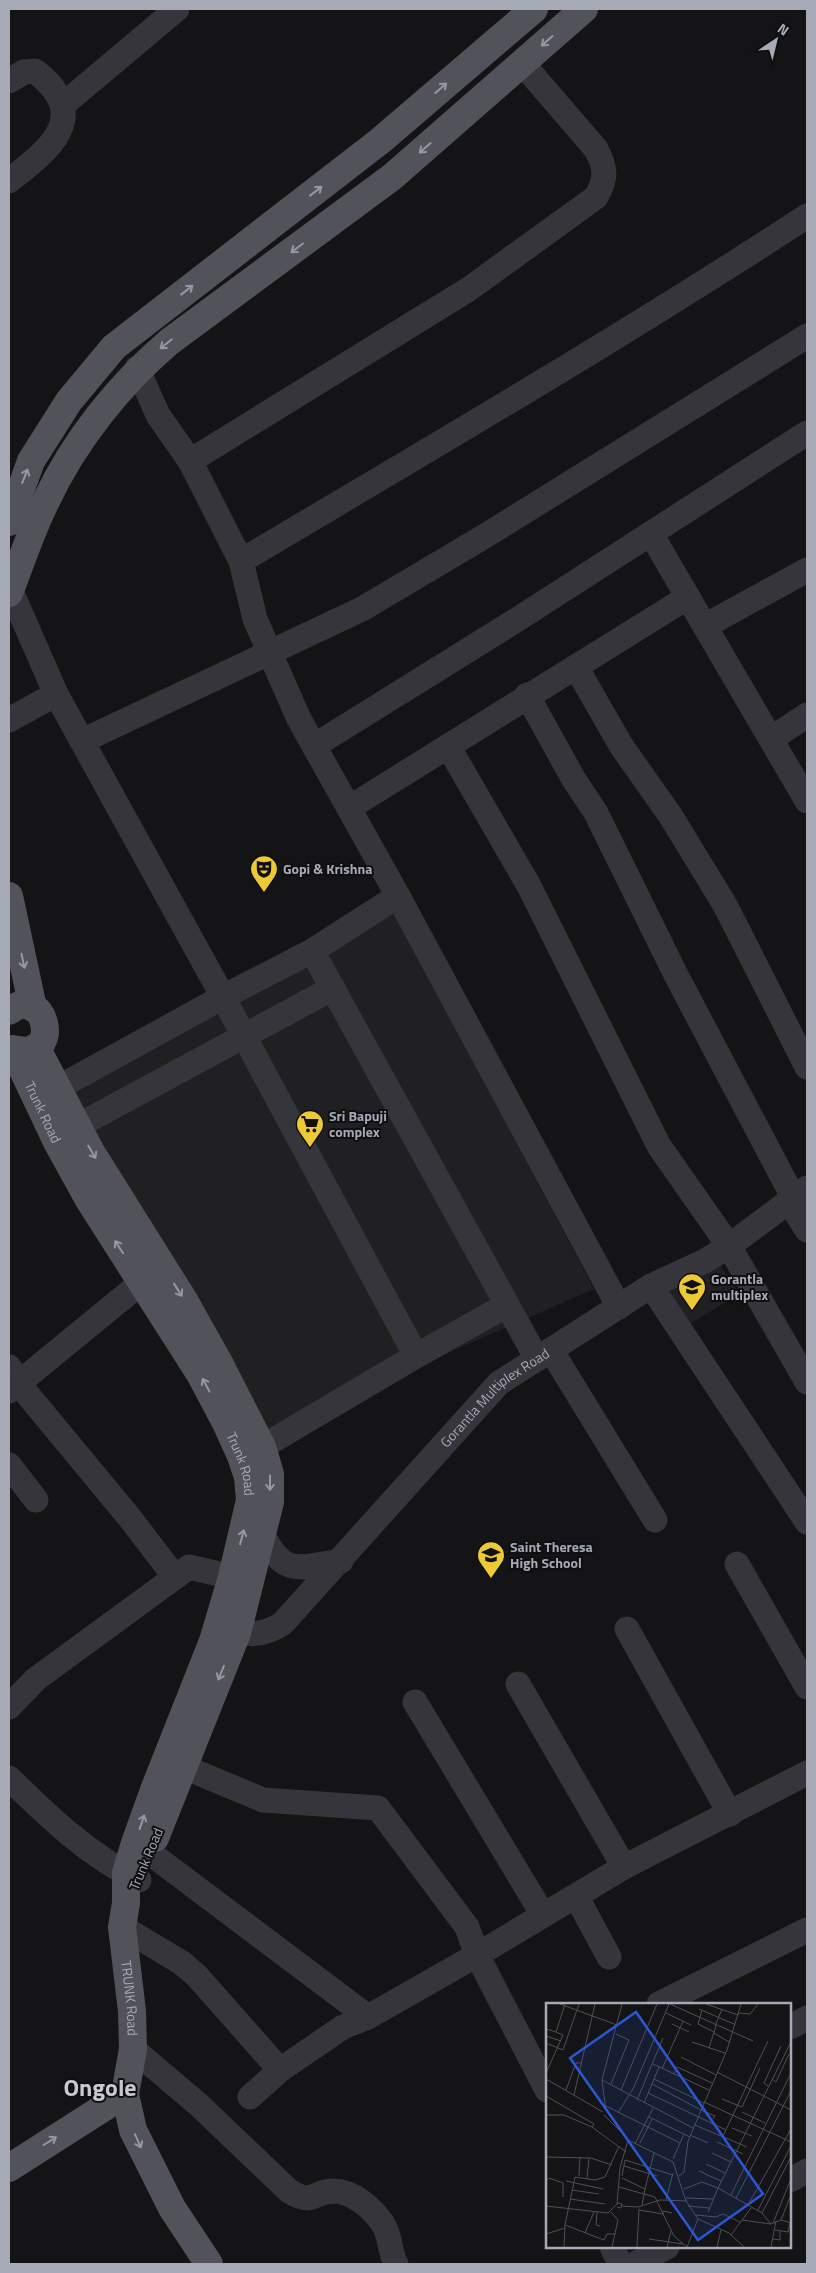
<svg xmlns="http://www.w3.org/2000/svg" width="816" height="2273" viewBox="0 0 816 2273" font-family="'Titillium Web',sans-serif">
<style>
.built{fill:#202023}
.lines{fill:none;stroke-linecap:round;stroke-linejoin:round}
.minor{stroke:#35353b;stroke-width:25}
.major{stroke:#51525a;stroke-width:28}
.oneway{stroke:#9598a4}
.labels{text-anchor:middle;stroke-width:4;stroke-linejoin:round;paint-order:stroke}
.poi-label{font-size:14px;font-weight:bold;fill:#a6a9b6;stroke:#0f0f11;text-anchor:start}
.street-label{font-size:14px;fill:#a6a9b6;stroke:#0f0f11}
.town-label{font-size:24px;font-weight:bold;fill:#c7c8d2;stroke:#0f0f11}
.inset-road{fill:none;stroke:#4e5056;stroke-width:1}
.view{fill:#2b57d5;fill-opacity:0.15;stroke:#2b57d5;stroke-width:2.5}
.inset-edge{fill:none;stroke:#a6a9b6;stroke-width:2.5}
</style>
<rect width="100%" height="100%" fill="#141416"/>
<!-- built -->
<g class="built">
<polygon points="393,910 594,1289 263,1434 68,1092"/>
<polygon points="719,1263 739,1294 683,1328 665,1294"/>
</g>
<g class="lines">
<!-- minor -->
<g class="minor">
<path d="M9,81L24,72L35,71C93,116 50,149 9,181"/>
<polyline points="64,104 177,9"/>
<polyline points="137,368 158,415 190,461 241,561 255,619 299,719 398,896 619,1307"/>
<path d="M190,461L469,289L596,197C607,178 606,168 596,149L522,63"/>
<polyline points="651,534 807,801"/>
<path d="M241,561C431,448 622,337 807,216"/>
<polyline points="10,589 56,694 223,997 416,1356"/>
<polyline points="705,626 807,570"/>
<polyline points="576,667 622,747 670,815 725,905 807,1067"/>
<polyline points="527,695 573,778 596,813 675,973 793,1197"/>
<polyline points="9,720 56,694"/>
<polyline points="771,739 807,715"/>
<polyline points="82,741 362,609 485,536 807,336"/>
<polyline points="314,746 518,619 807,433"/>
<polyline points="448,746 529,886 659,1146 729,1246 807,1382"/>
<polyline points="349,808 688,597"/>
<polyline points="312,951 537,1359"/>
<polyline points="41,1097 223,997 312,951 398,896"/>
<polyline points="85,1122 333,988"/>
<polyline points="788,1200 807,1230"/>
<polyline points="651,1286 807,1522"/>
<polyline points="551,1350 655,1520"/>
<polyline points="9,1367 23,1389 129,1517 175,1577"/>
<polyline points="9,1391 142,1282"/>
<polyline points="262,1447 416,1356 507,1305"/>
<polyline points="9,1465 36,1500"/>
<path d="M263,1535C284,1578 300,1567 341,1561"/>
<polyline points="737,1564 807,1687"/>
<path id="s1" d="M217,1627C241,1634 261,1639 283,1623L499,1383L651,1286L705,1261L729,1246L807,1188"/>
<polyline points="627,1629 730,1814"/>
<polyline points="518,1684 624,1867"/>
<polyline points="415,1702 543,1915"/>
<polyline points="9,1707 36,1679 189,1567 232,1577"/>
<polyline points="184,1767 263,1800 378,1808 467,1927 477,1955 624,1867 807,1773"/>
<path d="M9,1778C49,1817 88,1855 139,1880"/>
<polyline points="150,1853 368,2017"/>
<polyline points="576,1896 609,1957"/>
<polyline points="122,1927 182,1963 197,1976 280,2070"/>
<polyline points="659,2004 807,1930"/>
<polyline points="790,2027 807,2018"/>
<path d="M133,2049L199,2105L289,2191C314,2206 311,2192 333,2191C353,2191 372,2208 383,2224C391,2236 389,2251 396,2264"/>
<polyline points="250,2097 280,2070 343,2027 368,2017 477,1955 547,2090"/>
<polyline points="790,2180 807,2171"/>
<polyline points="612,2247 620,2264"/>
<polyline points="635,2264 667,2247"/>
</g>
<!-- major -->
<g class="major">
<polyline points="9,522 31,461 69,401 114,347 380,141 534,9"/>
<path d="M9,593C21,562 31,531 46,501C74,441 119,385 169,342L392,177L584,9"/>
<polyline points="9,896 33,1008"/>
<path d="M9,1011C45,983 63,1058 19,1050"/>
<polyline points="36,1047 91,1152 185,1302 218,1361 262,1447 270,1474 270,1502 237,1633 155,1838"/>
<path id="s2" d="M13,1049L57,1142L89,1200L200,1374L226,1423L241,1456L248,1477L250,1500L232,1577L213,1641L154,1790L135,1843L126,1873V1903L122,1927L132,2011L133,2049L125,2094L133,2130L172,2208L209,2264"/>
<polyline points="9,2168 125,2094"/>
</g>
</g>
<!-- one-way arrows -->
<defs><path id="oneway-shaft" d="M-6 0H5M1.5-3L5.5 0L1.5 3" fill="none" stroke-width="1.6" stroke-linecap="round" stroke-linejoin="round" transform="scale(1.25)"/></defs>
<g class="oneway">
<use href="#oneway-shaft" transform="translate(547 41) rotate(139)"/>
<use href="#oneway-shaft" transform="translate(441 88) rotate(-41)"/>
<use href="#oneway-shaft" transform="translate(425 148) rotate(139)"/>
<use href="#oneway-shaft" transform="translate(316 191) rotate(-38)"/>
<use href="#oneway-shaft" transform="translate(297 248) rotate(143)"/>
<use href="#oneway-shaft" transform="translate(187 290) rotate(-38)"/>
<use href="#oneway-shaft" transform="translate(166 344) rotate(141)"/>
<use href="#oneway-shaft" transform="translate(25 476) rotate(-68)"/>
<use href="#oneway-shaft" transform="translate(23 961) rotate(78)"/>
<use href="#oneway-shaft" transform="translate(92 1152) rotate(60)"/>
<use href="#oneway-shaft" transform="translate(119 1247) rotate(-123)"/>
<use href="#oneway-shaft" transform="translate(178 1290) rotate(58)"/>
<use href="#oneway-shaft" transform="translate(206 1385) rotate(-118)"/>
<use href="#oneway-shaft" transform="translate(270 1483) rotate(90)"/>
<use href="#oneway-shaft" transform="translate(242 1537) rotate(-75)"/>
<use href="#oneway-shaft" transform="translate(221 1673) rotate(112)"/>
<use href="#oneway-shaft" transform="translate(142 1822) rotate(-71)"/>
<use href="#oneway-shaft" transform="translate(50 2141) rotate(-32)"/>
<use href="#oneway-shaft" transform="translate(138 2141) rotate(66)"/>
</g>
<!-- icons -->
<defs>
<g id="theatre-pin" transform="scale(1.4375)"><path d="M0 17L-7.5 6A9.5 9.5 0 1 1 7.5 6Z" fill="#edc935" stroke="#0f0f11"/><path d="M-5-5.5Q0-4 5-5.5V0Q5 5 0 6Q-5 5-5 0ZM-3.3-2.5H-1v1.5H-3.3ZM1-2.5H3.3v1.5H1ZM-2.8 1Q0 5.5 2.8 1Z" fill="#111"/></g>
<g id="supermarket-pin" transform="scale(1.4375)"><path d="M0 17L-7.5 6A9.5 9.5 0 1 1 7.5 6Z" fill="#edc935" stroke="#0f0f11"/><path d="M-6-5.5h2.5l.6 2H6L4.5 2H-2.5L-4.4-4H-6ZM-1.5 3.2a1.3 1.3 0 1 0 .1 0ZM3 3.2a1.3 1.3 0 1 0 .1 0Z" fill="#111"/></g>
<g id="school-pin" transform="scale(1.4375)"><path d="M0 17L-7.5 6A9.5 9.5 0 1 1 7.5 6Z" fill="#edc935" stroke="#0f0f11"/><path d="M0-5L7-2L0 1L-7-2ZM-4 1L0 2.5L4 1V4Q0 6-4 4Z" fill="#111"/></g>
</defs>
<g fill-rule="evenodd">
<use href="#theatre-pin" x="264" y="869"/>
<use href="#supermarket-pin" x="310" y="1124"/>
<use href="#school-pin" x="692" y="1287"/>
<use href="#school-pin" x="491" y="1555"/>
</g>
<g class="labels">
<!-- poi labels -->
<g class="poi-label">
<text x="283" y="874">Gopi &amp; Krishna</text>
<text x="329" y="1121">Sri Bapuji<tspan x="329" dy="16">complex</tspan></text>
<text x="711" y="1284">Gorantla<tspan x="711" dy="16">multiplex</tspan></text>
<text x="510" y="1552">Saint Theresa<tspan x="510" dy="16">High School</tspan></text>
</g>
<!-- street labels -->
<g class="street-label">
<text dy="5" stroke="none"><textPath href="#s2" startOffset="70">Trunk Road</textPath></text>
<text dy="5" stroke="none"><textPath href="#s1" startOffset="379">Gorantla Multiplex Road</textPath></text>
<text dy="5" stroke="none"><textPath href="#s2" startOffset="475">Trunk Road</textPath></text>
<text transform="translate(146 1859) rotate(-67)" y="5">Trunk Road</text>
<text dy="5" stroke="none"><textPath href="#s2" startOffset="1032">TRUNK Road</textPath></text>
</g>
<!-- town labels -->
<g class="town-label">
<text x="100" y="2096">Ongole</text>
</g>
</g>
<!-- overview -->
<g transform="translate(546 2003)">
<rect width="245" height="245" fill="#141416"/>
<path class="inset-road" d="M14,1L71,22M124,1L207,38M160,1L192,12M153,6L188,21M156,7L152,21L168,29M120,10L145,22M192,10L204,11L212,1M126,21L143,29M169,23L176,6M0,26L10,29L19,1M168,30L183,39M0,33L15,38M146,39L179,50M0,40L17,47L33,1M163,45L170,23M135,54L170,72M107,61L163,87M116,66L137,18M171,69L245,107M0,70L17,32L10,29M128,71L131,64L166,80M0,76L57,109M108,76L158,100M226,76L230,79L243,51M56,77L147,125M65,81L83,37L70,31M106,81L155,107M222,83L218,80L235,43M20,87L30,60H35M75,87L111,1M102,90L180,127M28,92L49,1M0,93L48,121L46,124M176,96L196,104L214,65M91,97L117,35M158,99L245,139M98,100L113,64M58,102L134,140M155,107L169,113L167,116M60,108L56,77L76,1M196,109L219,120M72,110L88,84L123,1M0,112H18L46,124L80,149M58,112L82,136M103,114L144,134M149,122L201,144M186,125L206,133M144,132L162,140M177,133L222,38M84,138L127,159L140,198L152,216L183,230L198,244M171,139L197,151M94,140L106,116M89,141L107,105M166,150L185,159M0,154L45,155L66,162M127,156L138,131M79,157L127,172M160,161L179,170M78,163L111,173M153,168L175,178M33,173L34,154M76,173L79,157M133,173L138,169L142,138L181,47L195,1M41,175L43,155M76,175L99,186L96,202M0,178L3,175L17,180V194M20,178L57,186M73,184L109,194L117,211V208L126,210M99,186L108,150M138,186L156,179L172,185L245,39M26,187L53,191M185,192L245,70M140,195L167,196M190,195L245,88M24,196L59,201M120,197L127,170M71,201L74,165L82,137M202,202L245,126M0,203L62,210L72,200L76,201L75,205L71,204M76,203L92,204L114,197L141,198M142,203L163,205M93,207L117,211L128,233L141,244M212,207L245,143M51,209L50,222L54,223M65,209L72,217L66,244M162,209L172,185L216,210L225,221L235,217L245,220M216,210L245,154M150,212L170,214L177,211L194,219M196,217L225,221M235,217L245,192M227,220L245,176M19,222L58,237L61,231H69M229,227L242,229L244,220M39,230L48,209M0,231L19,225M185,232L205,205M103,236L137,241M227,236L234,237V228M18,244L19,222L29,174L49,177L59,174L73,143M91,244L93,206M121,244L125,228M141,244L152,216M171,244L175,227M225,244L230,218"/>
<path class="view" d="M90,9L217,191L152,237L24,55Z"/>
<rect width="245" height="245" class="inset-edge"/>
</g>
<!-- border -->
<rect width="816" height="2273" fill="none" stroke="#a6a9b6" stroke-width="20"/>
<!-- north arrow -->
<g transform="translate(776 40) rotate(35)" stroke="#0f0f11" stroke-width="4" paint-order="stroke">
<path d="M0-4L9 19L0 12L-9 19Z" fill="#a6a9b6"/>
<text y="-8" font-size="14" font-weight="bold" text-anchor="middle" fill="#a6a9b6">N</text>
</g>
</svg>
